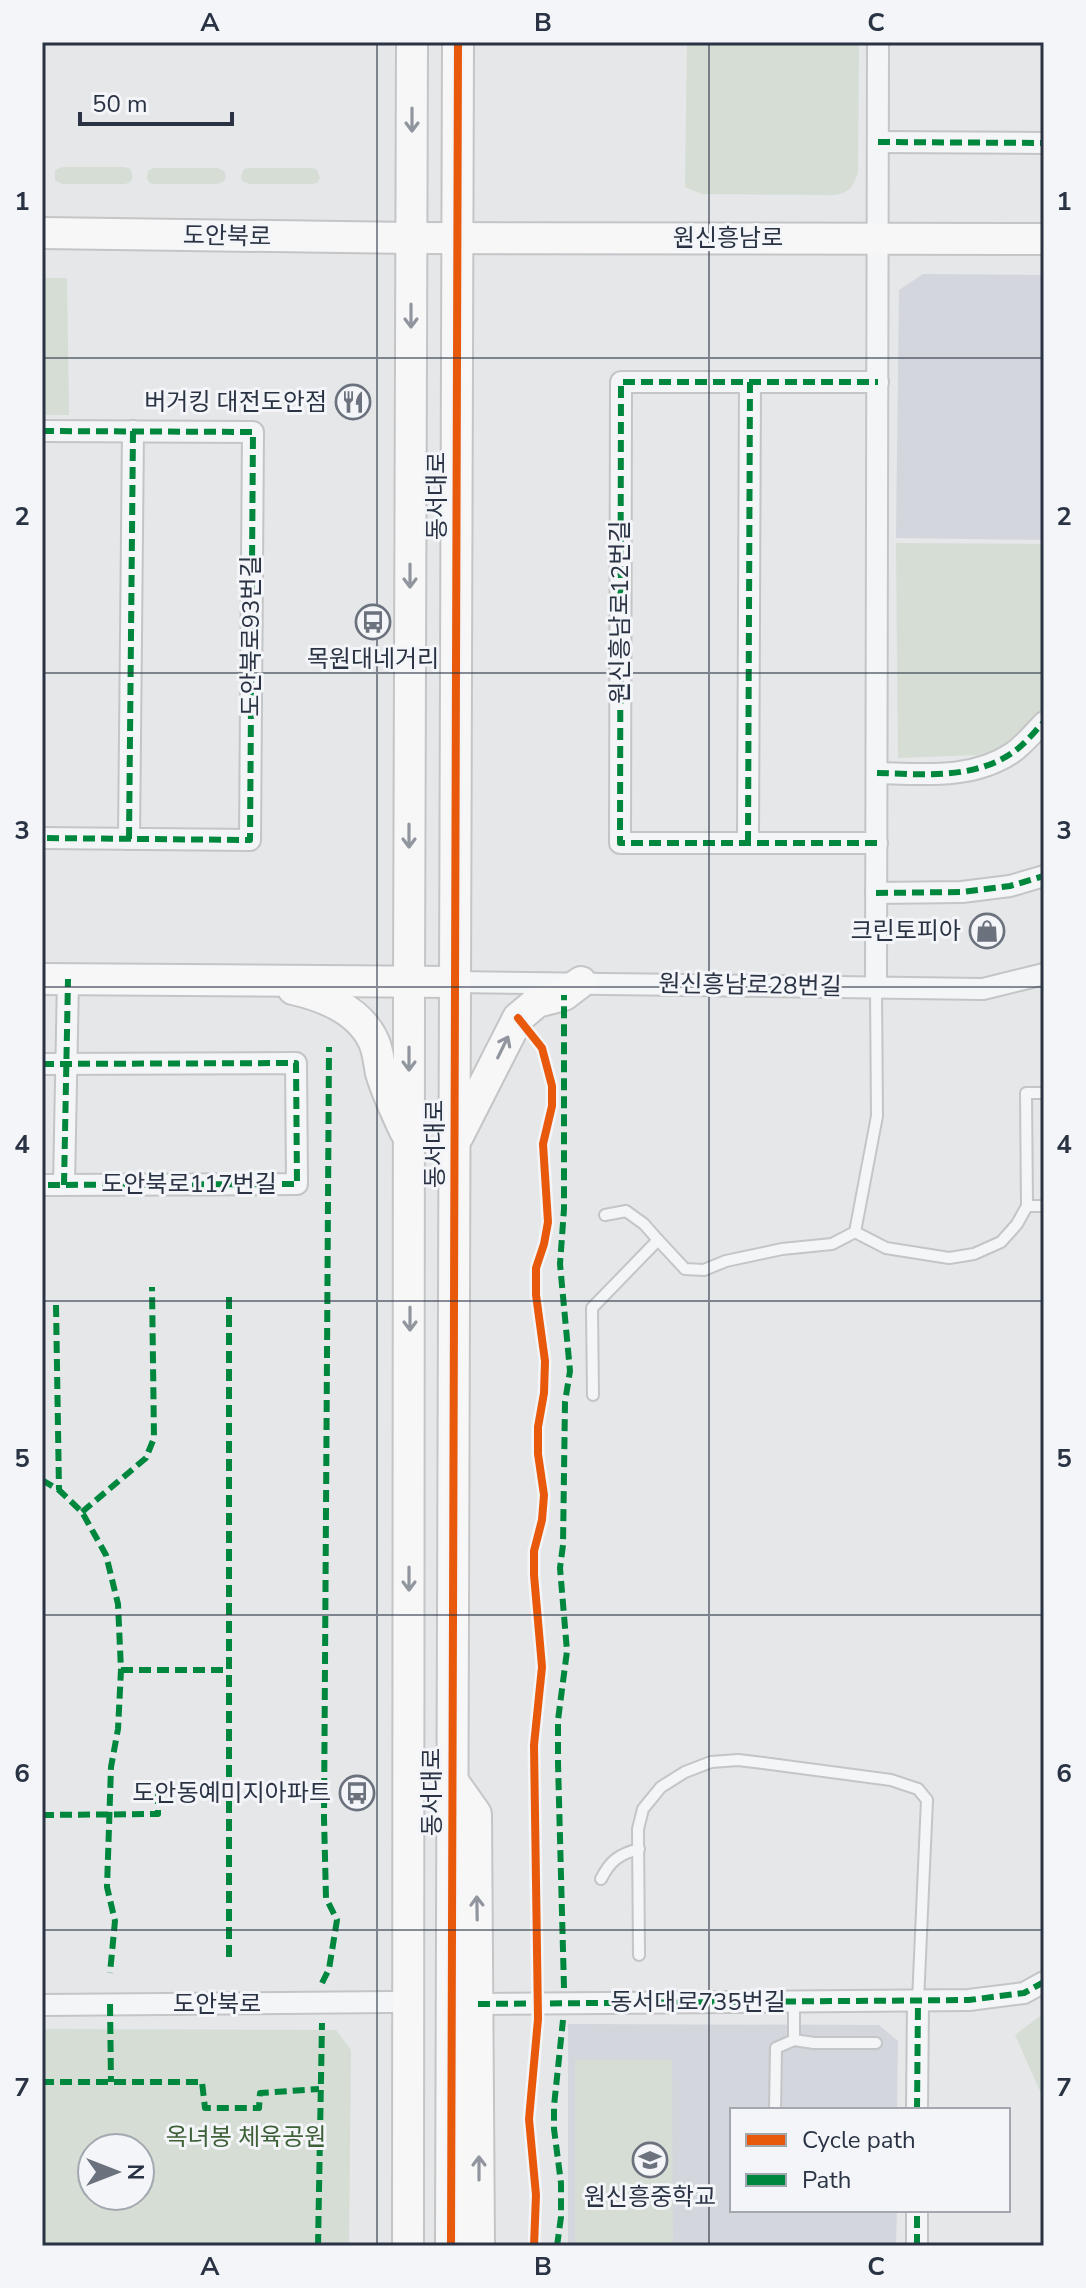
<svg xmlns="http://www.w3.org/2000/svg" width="1086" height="2288" viewBox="0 0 1086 2288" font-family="'Nunito Sans','Noto Sans KR',sans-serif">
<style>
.built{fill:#d3d6dc}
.green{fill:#d5ddd5;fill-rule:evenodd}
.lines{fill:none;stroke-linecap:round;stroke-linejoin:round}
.lane-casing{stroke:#c3c5c7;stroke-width:14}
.street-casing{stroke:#c3c5c7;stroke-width:24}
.secondary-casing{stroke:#c3c5c7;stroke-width:34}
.lane{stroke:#f4f5f6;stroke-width:10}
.street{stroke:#f4f5f6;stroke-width:20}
.secondary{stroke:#f7f7f8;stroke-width:30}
.quiet{stroke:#00873e;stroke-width:6;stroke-dasharray:12 6;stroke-linecap:butt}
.cycleway-casing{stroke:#f3f5f8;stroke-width:13}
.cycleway{stroke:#e8590c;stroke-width:8}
.oneway{stroke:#90959e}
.grid{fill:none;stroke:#2a3344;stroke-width:2;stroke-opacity:0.55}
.labels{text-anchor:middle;stroke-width:6;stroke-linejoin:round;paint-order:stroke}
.street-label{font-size:24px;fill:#2a3344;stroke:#f3f5f8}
.poi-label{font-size:24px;fill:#2a3344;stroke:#f3f5f8;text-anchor:end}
.park-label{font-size:24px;fill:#3e6037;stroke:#f3f5f8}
.neatline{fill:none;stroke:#2a3344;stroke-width:3}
.grid-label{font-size:26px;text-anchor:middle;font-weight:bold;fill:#2a3344}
</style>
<rect width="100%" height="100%" fill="#e5e7e9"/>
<!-- built -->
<g class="built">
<polygon points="923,274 1044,275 1044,540 896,538 899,290"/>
<polygon points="568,2024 879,2025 898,2041 897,2110 732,2110 732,2210 897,2210 896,2246 568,2246"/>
</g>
<!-- green -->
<g class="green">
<path d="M687,42H859L858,172C854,185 849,194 834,195L702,194L685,187Z"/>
<polygon points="63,167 125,167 130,169 133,177 130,182 125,184 62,184 55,180 55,170"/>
<polygon points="153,168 218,168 225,172 226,178 223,182 217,184 155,184 150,183 147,178 148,171"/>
<polygon points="250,168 312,168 317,170 320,178 317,183 312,184 249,184 242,181 241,176 244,169"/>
<polygon points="42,278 67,278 69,415 42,415"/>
<polygon points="896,543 1044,544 1044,711 1008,745 980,755 898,758"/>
<polygon points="1044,2013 1044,2100 1015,2035"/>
<path d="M42,2029L336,2030L351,2050L349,2246H42ZM92,2148H140V2196H92Z"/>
<polygon points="575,2060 672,2060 673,2246 575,2246"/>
</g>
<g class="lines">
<!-- lane casing -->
<g class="lane-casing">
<g id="lane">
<polyline points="1027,1206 1044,1206"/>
<polyline points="605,1215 626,1211 644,1224 658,1240"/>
<polyline points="855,1232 886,1248 949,1258 974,1254 1001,1242 1017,1224 1027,1206 1026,1093 1044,1093"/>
<polyline points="593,1395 592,1308 658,1240 685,1269 704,1270 726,1261 782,1249 832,1244 855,1232 877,1116 876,987"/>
<path d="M601,1879C610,1861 619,1854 639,1849"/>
<polyline points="639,1955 638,1829 643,1809 661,1787 685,1772 711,1762 738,1760 763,1763 891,1780 918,1789 927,1800 918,2001"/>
<polyline points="794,2040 814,2043 876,2043"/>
<polyline points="775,2110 776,2048 794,2040 794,2001"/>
</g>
</g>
<!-- street casing -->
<g class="street-casing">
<g id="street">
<polyline points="878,142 1044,143"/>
<polyline points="42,431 253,432 250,840 42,838"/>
<path d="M877,773C922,774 972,780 1012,753C1024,745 1034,732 1044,722"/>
<polyline points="129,839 133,431"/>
<polyline points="748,843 750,382"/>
<polyline points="877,843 620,843 621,382 878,382"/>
<polyline points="876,893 962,892 1010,886 1044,876"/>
<polyline points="455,982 983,989 1044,974"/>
<polyline points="876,987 878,42"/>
<polyline points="42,1064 296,1063 297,1184 42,1185"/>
<polyline points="64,1185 68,979"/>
<polyline points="478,2004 969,2000 1024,1993 1044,1982"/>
<polyline points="42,2005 392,2002"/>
<polyline points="917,2110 918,2001"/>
<polyline points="917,2246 917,2210"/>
</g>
</g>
<!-- secondary casing -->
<g class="secondary-casing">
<g id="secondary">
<polyline points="42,233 412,238 1044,239"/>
<polyline points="42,979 455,982"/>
<path d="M293,989C324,996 360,1010 374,1042C378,1051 379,1063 381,1073C387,1093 396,1112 405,1131"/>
<polyline points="458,1136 518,1018 537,1002 564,995 581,982"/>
<polyline points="452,1780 476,1814 479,2246"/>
<polyline points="408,2246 409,981 412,42"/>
<polyline points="451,2246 458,42"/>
</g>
</g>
<!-- lane -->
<use href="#lane" class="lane"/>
<!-- street -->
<use href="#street" class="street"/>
<!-- secondary -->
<use href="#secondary" class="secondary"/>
<!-- quiet -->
<g class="quiet">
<polyline points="878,142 1044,143"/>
<polyline points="42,431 253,432 250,840 42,838"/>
<path d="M877,773C922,774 972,780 1012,753C1024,745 1034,732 1044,722"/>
<polyline points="129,839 133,431"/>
<polyline points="748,843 750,382"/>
<polyline points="877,843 620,843 621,382 878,382"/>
<polyline points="876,893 962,892 1010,886 1044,876"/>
<polyline points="42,1064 296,1063 297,1184 42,1185"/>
<polyline points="64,1185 68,979"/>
<polyline points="56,1305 59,1490"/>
<polyline points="42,1480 59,1490 82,1512 106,1555 118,1604 121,1670 118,1729 111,1767 107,1887 115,1921 110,1973"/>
<polyline points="82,1512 146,1458 154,1438 152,1287"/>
<polyline points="121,1670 229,1670"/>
<polyline points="42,1815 158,1814 158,1792 229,1791"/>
<polyline points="229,1957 229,1292"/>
<polyline points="322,1983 329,1969 337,1920 326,1898 324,1818 329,1047"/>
<polyline points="564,1988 558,1763 558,1720 567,1651 560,1568 563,1545 565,1402 570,1371 560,1264 564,1209 564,995"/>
<polyline points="110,2004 111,2082"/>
<polyline points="478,2004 969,2000 1024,1993 1044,1982"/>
<polyline points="42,2082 202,2082 205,2108 259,2108 260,2093 319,2089"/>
<polyline points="917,2110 918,2001"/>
<polyline points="318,2246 322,2023"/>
<polyline points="557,2246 561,2217 561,2183 554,2129 554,2106 563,2020"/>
<polyline points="917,2246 917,2210"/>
</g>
<!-- cycleway casing -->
<g class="cycleway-casing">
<g id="cycleway">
<polyline points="518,1018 542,1048 552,1086 552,1106 543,1144 548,1222 544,1244 536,1268 536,1295 545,1361 544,1393 538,1427 538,1454 544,1495 542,1520 534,1551 534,1575 542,1667 534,1745 538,2019 529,2119 536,2195 534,2246"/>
<polyline points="451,2246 458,42"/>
</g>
</g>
<!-- cycleway -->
<use href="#cycleway" class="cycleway"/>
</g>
<!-- one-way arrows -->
<defs><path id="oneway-shaft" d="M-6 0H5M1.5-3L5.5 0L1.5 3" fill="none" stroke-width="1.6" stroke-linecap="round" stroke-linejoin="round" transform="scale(2)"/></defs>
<g class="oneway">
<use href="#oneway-shaft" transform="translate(412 120) rotate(90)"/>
<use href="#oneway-shaft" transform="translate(411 316) rotate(90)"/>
<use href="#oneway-shaft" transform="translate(410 576) rotate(90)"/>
<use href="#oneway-shaft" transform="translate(409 836) rotate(90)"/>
<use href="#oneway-shaft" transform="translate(503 1047) rotate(-64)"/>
<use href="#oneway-shaft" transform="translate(409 1059) rotate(90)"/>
<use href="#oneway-shaft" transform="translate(410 1319) rotate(90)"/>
<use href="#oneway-shaft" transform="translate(409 1579) rotate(90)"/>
<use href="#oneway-shaft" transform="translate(477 1908) rotate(-91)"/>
<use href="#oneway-shaft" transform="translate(479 2168) rotate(-90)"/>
</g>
<!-- grid -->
<path class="grid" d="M377,42V2246M709,42V2246M42,358H1044M42,673H1044M42,987H1044M42,1301H1044M42,1615H1044M42,1930H1044"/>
<!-- icons -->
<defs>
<g id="restaurant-ring" transform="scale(1.8)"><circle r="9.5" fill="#f3f5f8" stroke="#6b727e" stroke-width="1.5"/><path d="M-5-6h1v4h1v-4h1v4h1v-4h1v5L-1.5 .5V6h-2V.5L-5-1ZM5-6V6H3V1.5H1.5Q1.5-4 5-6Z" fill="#6b727e"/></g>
<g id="bus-ring" transform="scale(1.8)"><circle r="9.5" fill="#f3f5f8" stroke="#6b727e" stroke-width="1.5"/><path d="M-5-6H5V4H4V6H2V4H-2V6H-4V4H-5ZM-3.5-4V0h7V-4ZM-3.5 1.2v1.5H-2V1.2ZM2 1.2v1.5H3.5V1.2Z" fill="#6b727e"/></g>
<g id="shop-ring" transform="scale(1.8)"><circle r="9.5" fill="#f3f5f8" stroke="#6b727e" stroke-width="1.5"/><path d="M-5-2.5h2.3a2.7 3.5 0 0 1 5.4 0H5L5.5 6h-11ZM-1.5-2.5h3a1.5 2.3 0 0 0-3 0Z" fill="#6b727e"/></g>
<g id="school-ring" transform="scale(1.8)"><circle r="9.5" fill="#f3f5f8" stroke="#6b727e" stroke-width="1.5"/><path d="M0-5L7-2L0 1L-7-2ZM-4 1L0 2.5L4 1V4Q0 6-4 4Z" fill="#6b727e"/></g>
</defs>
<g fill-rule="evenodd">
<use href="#restaurant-ring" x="353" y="402"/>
<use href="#bus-ring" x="373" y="622"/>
<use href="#shop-ring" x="987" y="931"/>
<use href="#bus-ring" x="357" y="1793"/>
<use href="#school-ring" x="650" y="2160"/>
</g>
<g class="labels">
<!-- street labels -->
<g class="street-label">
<text transform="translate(227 236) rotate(1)" y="8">도안북로</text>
<text x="728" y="246">원신흥남로</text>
<text transform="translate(437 496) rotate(-90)" y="8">동서대로</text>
<text transform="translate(620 612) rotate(-90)" y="8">원신흥남로12번길</text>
<text transform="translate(251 636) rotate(-90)" y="8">도안북로93번길</text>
<text transform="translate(750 985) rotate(1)" y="8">원신흥남로28번길</text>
<text transform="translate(435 1144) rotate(-90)" y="8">동서대로</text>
<text x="189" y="1192">도안북로117번길</text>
<text transform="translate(432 1792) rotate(-90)" y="8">동서대로</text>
<text x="698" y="2010">동서대로735번길</text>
<text x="217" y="2012">도안북로</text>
</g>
<!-- poi labels -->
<g class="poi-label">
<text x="327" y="410">버거킹 대전도안점</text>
<text x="373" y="667" text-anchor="middle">목원대네거리</text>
<text x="961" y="939">크린토피아</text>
<text x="331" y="1801">도안동예미지아파트</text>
<text x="650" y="2205" text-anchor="middle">원신흥중학교</text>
</g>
<!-- park labels -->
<g class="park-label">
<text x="246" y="2145">옥녀봉 체육공원</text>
</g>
</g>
<!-- border -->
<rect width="1086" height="2288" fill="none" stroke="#f3f5f8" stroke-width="88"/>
<!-- legend -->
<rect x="730" y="2108" width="280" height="104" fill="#f3f5f8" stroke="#a3a7b0" stroke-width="2"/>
<rect x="746" y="2134" width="40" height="12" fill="#e8590c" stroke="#a3a7b0" stroke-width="2"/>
<text x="802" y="2148" font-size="24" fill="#2a3344">Cycle path</text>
<rect x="746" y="2174" width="40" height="12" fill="#00873e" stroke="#a3a7b0" stroke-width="2"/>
<text x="802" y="2188" font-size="24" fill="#2a3344">Path</text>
<!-- north arrow -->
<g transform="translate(116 2172) rotate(90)"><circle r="38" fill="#f3f5f8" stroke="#a3a7b0" stroke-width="2"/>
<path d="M0-6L14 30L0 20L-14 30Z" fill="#6b727e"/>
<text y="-12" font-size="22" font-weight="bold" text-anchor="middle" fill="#2a3344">N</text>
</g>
<!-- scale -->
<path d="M80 112v12h152v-12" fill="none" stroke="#2a3344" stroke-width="4"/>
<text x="92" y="112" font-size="24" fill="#2a3344" stroke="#f3f5f8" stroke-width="6" paint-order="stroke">50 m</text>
<rect x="44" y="44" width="998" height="2200" class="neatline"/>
<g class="grid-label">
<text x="210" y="31">A</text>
<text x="543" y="31">B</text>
<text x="876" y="31">C</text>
<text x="22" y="210">1</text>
<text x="1064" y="210">1</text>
<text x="22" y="525">2</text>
<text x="1064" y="525">2</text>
<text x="22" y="839">3</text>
<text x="1064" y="839">3</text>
<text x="22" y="1153">4</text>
<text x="1064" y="1153">4</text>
<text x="22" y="1467">5</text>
<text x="1064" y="1467">5</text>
<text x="22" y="1782">6</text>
<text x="1064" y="1782">6</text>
<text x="22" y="2096">7</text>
<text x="1064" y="2096">7</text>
<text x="210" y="2275">A</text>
<text x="543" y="2275">B</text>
<text x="876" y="2275">C</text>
</g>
</svg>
